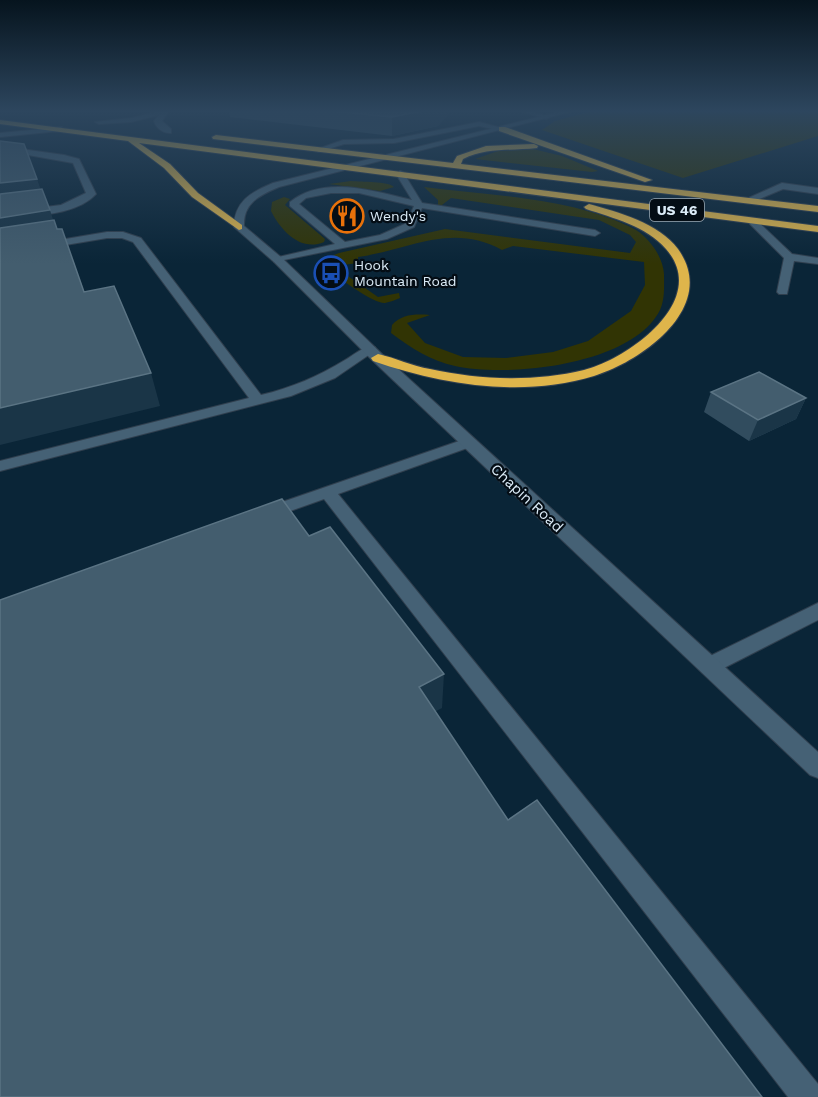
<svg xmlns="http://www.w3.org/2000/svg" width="818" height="1097" viewBox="0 0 818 1097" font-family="'Work Sans',sans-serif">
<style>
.green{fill:#313404}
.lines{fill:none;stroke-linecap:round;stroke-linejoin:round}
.lane-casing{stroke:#303f4e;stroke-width:2}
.street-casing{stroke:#303f4e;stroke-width:2}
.secondary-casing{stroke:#303f4e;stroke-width:2}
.highway-casing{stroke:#303f4e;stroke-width:2}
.lane{fill:#456175;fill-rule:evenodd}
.street{fill:#456175;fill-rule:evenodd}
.secondary{fill:#456175;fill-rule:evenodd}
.highway{fill:#dfb54b;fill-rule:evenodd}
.wall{fill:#314c5e}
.shaded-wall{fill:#1a3547}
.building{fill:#435d6e;stroke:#5b7484;stroke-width:1.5}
.labels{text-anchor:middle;stroke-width:4.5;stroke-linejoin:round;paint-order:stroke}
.shield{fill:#040d15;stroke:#9ba9b4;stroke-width:1.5}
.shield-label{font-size:14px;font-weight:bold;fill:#dcecf8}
.far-poi-label{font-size:14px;fill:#dcecf8;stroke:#040d15;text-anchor:start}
.street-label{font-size:15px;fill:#dcecf8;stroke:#040d15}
</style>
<rect width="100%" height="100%" fill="#0a2537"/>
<!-- green -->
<g class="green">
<polygon points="592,111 818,111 818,136 683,178 542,130 555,121"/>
<polygon points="533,149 562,156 598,171 592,172 475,159 498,151"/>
<path d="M351,181C362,182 388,181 394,187L380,191L329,184Z"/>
<path d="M424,187C492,196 574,197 636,230C650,239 663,257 664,274C664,286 665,299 660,310C633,365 508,378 455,366C431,361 411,348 391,333L392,325C402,314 415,314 430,315L407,323L425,343L463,357L506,358L553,352L588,341L631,311L645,285L644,262L513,246L502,250C451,222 410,250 358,257V263L335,266L338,269H330L321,260L339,253L445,229L630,253L636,242L630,235L599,220L451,198L442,205H438V200Z"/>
<path d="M284,197L290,199L285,205L325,239L324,242C301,252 281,231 271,211L272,202Z"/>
<path d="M342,272L378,297L399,293L400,298C395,300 390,302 385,303C375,304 343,281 334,274Z"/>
</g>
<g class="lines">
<!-- lane casing -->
<g class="lane-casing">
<g id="lane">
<polygon points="520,111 530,111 550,117 546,119"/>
<polygon points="479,122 506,129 502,131 479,126 394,143 344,144 319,152 315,150 343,140 394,139"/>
<polygon points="62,127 59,131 0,137 0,133"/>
<path d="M0,146L64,155L79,159L96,194C75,217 29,215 0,219V213L61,205L86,193L73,163L0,150Z"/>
<path d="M400,171L403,172L422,203L595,230L600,233L595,236L422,208L414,227L387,239L274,262V258L335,244L290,206V202C324,175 373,191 412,200L396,174ZM331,193H359L414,206L407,223L380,235L345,242L299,204L306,198Z"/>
<polygon points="782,183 818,188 818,194 783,189 752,202 744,200"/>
<polygon points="748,218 754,218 792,254 818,258 818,264 794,261 787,294 779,294 777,292 784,258 748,222"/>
<path d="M107,232H123L141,238L261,395C291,388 319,376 345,360C354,355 364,345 375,347L376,350L335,378L291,396L0,471V461L249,398L133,242L122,238H107L0,256V250Z"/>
<polygon points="468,438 476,443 473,446 338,494 818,1084 818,1097 788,1097 324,499 265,520 259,518 256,514 259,510"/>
<polygon points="818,603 818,620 716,672 709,675 702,672 699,666 702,660"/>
</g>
</g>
<!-- street casing -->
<g class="street-casing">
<polygon id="street" points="378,354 383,355 818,752 818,778 810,775 373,361 371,358"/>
</g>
<!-- secondary casing -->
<g class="secondary-casing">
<g id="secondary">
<path d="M159,111H169L162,121L171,129V133C164,134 156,128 154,121L159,115L131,122L99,124L95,122L131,118Z"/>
<path d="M562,111H573L279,187C260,195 243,203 244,226L282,258L383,355L385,358L383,361H373L274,262L234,227C234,202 251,192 273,183Z"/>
</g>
</g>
<!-- highway casing -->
<g class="highway-casing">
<g id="highway">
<polygon points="0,120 818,226 818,232 139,143 170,164 198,193 242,225 242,229 239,230 192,197 164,168 128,141 0,124"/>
<polygon points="499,127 505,127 652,180 645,182 499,131"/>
<path d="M216,135L453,163L457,156L486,146L534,144L538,146L537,148C511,151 488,147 463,159L461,164L818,206V212L213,139L212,137Z"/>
<path d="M589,204C618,212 659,223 678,249C719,306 643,361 594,376C522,398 443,385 373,361L371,358L378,354C396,358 412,366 430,369C480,380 534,382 584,370C628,359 711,300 666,249C646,226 613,218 586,209L584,207Z"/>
</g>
</g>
<!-- lane -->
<use href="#lane" class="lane"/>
<!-- street -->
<use href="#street" class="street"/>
<!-- secondary -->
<use href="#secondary" class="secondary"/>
<!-- highway -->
<use href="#highway" class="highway"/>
</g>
<!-- wall -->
<g class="wall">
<polygon points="229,111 451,111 438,126 392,136 230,117"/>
<polygon points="711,392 806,398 796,419 749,441 704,412"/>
</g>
<!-- shaded-wall -->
<g class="shaded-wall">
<polygon points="422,111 451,111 438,126 392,136 392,117"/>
<polygon points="37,179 46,205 0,211 0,183"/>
<polygon points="50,210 59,238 0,248 0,218"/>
<polygon points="151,373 160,406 0,445 0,408"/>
<polygon points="806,398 796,419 749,441 758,420"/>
<polygon points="444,674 442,708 419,720 419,687"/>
</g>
<!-- building -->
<g class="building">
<polygon points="332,111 422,111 392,117"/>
<polygon points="0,141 24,144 37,179 0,183"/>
<polygon points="42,189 50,210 0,218 0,194"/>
<polygon points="54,220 57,229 62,229 84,292 114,286 151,373 0,408 0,228"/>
<polygon points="759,372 806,398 758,420 711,392"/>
<polygon points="282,499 309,536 330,527 444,674 419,687 508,820 537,800 762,1097 0,1097 0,600"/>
</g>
<!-- sky -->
<linearGradient id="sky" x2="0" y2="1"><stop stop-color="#06141e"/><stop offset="0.42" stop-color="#2d465e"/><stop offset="1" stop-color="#2d465e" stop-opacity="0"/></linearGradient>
<rect width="818" height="264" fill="url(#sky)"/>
<!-- icons -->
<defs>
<g id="restaurant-ring" transform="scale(1.725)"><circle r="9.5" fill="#040d15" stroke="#e8710a" stroke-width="1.5"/><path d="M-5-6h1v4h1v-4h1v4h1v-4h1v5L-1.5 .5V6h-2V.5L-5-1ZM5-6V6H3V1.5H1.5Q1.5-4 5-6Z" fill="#e8710a"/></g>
<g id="bus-ring" transform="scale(1.725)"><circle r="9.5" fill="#040d15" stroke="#1a4fb4" stroke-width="1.5"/><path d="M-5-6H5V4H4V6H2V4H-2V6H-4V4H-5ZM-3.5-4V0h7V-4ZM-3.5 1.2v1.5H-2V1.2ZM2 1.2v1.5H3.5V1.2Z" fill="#1a4fb4"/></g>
</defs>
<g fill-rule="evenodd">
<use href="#restaurant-ring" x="347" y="216"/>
<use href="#bus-ring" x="331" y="273"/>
</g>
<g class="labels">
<!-- shield labels -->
<rect class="shield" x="650" y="199" width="54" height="22" rx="4.5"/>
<g class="shield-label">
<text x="677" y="215">US 46</text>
</g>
<!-- far-poi labels -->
<g class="far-poi-label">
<text x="370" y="221">Wendy's</text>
<text x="354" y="270">Hook<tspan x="354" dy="16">Mountain Road</tspan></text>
</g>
<!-- street labels -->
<g class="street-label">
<text transform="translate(527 498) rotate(43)" y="5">Chapin Road</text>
</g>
</g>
</svg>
